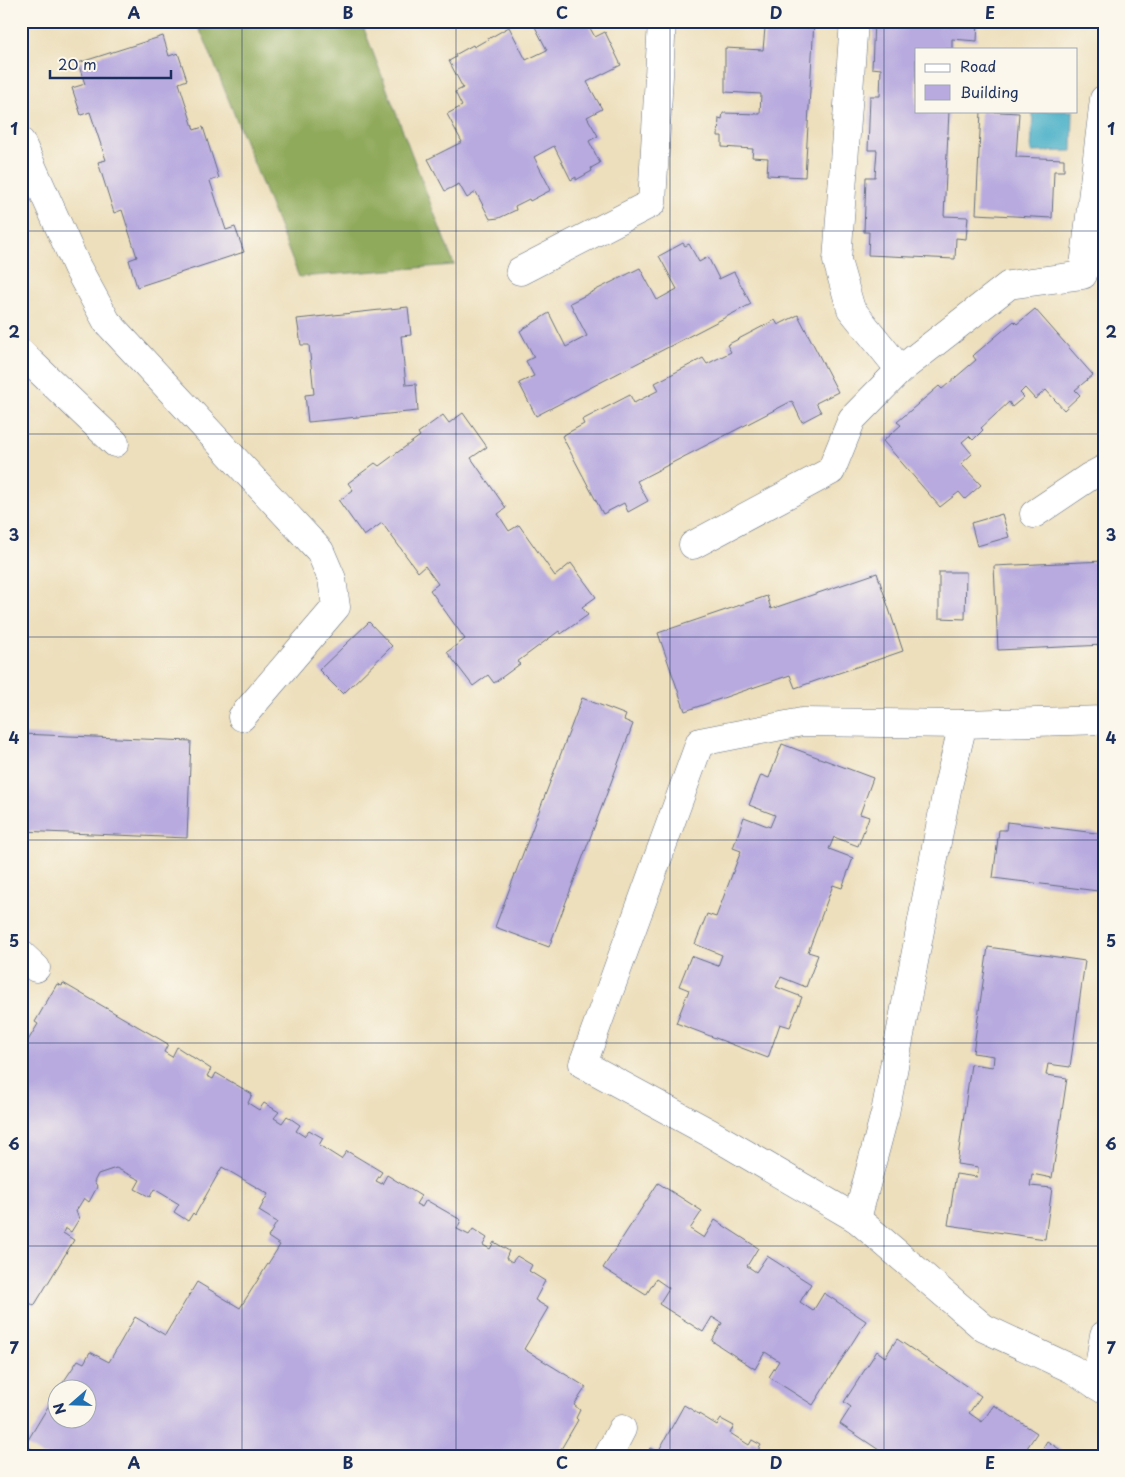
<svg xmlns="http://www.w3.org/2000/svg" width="1125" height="1477" viewBox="0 0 1125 1477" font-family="'Playpen Sans',sans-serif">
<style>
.forest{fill:#90aa5b;stroke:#566c5c}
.water{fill:#49b0c8;stroke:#327093}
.building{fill:#b8aadf}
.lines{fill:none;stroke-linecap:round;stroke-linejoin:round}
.minor-casing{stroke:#646d7f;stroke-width:29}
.minor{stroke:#fff;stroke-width:28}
.grid{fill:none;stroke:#1b2f5e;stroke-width:1;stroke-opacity:0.55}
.neatline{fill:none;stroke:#1b2f5e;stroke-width:2}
.grid-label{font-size:16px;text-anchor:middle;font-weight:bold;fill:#1b2f5e}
</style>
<rect width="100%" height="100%" fill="#fbf7ec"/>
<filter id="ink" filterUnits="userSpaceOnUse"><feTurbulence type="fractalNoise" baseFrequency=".02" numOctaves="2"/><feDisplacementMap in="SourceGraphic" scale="10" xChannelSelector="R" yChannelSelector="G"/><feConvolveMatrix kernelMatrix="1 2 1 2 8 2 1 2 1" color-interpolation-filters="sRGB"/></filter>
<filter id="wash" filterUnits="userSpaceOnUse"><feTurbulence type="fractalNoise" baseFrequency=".0096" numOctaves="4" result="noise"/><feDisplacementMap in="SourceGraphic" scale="20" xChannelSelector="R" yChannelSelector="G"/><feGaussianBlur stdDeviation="1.12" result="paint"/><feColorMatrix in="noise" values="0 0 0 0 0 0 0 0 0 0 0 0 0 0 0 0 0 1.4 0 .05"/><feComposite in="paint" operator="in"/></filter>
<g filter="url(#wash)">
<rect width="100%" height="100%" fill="#eddfbc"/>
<!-- forest -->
<polygon class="forest" points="194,21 361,21 454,265 299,277 204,38"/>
<!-- water -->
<polygon class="water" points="1033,111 1073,111 1072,151 1031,152"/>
<g id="blocks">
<!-- building -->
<g class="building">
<polygon points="532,21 586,21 595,37 605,32 621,65 587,82 602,109 587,117 598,136 589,141 600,163 591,168 592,171 576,180 576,177 571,180 554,146 534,157 551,190 530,201 529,199 515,206 516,210 499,218 490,219 476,192 467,198 459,184 445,191 428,159 462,142 447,114 462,106 455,92 463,88 449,61 456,57 455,55 473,45 474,47 509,27 526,60 547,50"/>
<polygon points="729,21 814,21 805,177 767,175 768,158 752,157 753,149 722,147 722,136 718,136 719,118 722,119 723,113 760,114 761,94 725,92 725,48 763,50 765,28 728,26"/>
<polygon points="874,21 978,21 977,41 952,39 952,49 916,49 916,111 949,111 944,216 968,217 966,239 956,238 955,259 868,255 869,232 864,232 866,177 875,177 877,150 868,150 870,96 880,96 881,69 872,68"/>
<polygon points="163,36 169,56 178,53 187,80 179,83 194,130 203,127 219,178 210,181 226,230 235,227 244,252 137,287 129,260 137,257 122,210 114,213 98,162 106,160 90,112 81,115 72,88 85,84 78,63"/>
<polygon points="981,111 1019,113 1016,157 1064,159 1064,171 1054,171 1052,218 976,214"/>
<polygon points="683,243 685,246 689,244 699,262 708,257 719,279 734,272 751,304 536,416 519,383 534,376 526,361 534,357 520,331 549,313 566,347 587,336 570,303 640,268 657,300 677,289 659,256"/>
<polygon points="408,307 411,335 401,336 406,385 416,384 418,411 308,422 305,395 314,394 309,345 301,345 297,319"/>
<polygon points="1035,309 1093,375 1075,390 1080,395 1064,410 1046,390 1035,399 1025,388 1020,393 1024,397 1012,407 1009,402 981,428 983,430 973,440 969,436 962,442 972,454 961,464 981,485 965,499 959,492 940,507 883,441 901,425 897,422 939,386 942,389 976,360 973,356 975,354 1014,321 1017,324"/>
<polygon points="798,315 838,392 816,403 821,412 802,422 792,401 637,481 648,501 628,512 624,503 603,514 562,436 584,424 582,420 630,395 634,403 659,390 655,383 703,358 707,364 731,352 727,345 775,320 778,325"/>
<polygon points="463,413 487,447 471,458 506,508 498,514 509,531 519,525 555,576 571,563 596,597 582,607 588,615 561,634 559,631 517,662 520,664 494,683 488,675 473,686 447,652 465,639 430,590 438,584 425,566 418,572 382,523 364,536 339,501 353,490 348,483 375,463 379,466 420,436 418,433 443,415 449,423"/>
<polygon points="1002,514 1009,537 977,546 971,523"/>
<polygon points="1104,561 1104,645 998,650 994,566"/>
<polygon points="939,572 966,572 965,619 939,618"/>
<polygon points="877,573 903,651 795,688 790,675 685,711 658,633 767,596 771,609"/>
<polygon points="369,622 392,646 343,694 319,670"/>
<polygon points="582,698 626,715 624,720 633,724 549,947 495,927"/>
<polygon points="21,734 191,741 187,838 21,831"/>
<polygon points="782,744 873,778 860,814 869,817 858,846 834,837 829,849 853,858 842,888 833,885 808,952 818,955 806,987 781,977 776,987 802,997 790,1027 780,1024 768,1058 676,1023 689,990 679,986 691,956 718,966 722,955 695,944 707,914 716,917 741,851 733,848 744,817 770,827 775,815 749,805 761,775 769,778"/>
<polygon points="1007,822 1104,834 1098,891 993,878 999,830 1006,830"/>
<polygon points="988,947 1085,961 1070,1067 1048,1064 1046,1075 1067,1078 1052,1178 1032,1174 1030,1186 1052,1188 1045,1239 948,1225 956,1174 977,1177 978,1172 978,1167 957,1164 971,1064 993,1067 994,1056 973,1053"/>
<polygon points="63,983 168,1044 164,1052 172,1057 177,1047 211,1069 207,1076 213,1079 216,1073 252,1094 248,1103 259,1110 264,1103 279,1112 274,1118 282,1123 287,1116 300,1125 296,1131 304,1136 309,1130 323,1138 319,1145 341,1159 347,1151 382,1172 376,1181 382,1184 387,1175 421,1196 416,1204 422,1207 426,1200 461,1220 457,1229 469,1235 473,1229 487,1238 483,1245 490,1249 494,1242 509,1251 506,1258 512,1262 517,1256 532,1265 529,1271 545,1281 535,1300 548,1308 524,1349 586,1387 574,1405 580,1410 576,1418 578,1420 557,1456 43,1456 25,1445 58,1390 58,1420 88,1420 88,1390 58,1390 78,1360 84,1363 90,1352 109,1362 135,1317 165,1335 197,1282 240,1308 280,1245 268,1237 277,1222 259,1211 268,1194 222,1167 195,1215 193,1213 188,1221 174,1212 179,1204 154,1189 150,1197 135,1189 140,1180 116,1168 98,1174 94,1182 97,1187 89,1202 84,1198 76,1211 79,1219 71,1232 65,1228 63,1233 74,1240 34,1306 26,1300 21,1307 21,1060 23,1056 21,1052 38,1024 35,1022 57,984 62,986"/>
<polygon points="658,1183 702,1211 690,1229 704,1238 715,1220 758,1248 747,1266 756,1272 767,1256 811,1284 800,1302 813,1311 824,1293 866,1321 813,1405 769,1377 779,1361 765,1352 755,1369 712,1341 722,1323 712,1317 703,1332 659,1304 669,1288 656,1279 646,1295 603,1268"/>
<polygon points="897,1339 981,1396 969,1413 982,1422 994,1405 1037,1433 1025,1451 1032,1456 888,1456 840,1424 851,1407 844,1402 877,1351 885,1357"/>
<polygon points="684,1405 717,1425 721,1419 734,1426 730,1433 749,1445 752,1440 761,1445 755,1456 646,1456 650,1448 658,1452"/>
<polygon points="1047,1441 1070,1456 1038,1456"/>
</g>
</g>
</g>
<g filter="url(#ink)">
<use href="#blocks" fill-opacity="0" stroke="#646d7f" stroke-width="1"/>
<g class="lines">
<!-- minor casing -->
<g class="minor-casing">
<g id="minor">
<polyline points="854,21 837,261 851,309 900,370"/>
<polyline points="21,142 77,267 107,322 320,551 332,579 336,607 242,717"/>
<polyline points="520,271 652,203 662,21"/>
<polyline points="21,353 115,443"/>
<polyline points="1034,514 1089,477 1104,469"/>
<polyline points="693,545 831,471 852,419 900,370 1009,285 1083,275 1104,99"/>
<polyline points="1104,720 963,724 802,722 700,742 583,1064 710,1133 857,1219 984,1328 1072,1369 1104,1390"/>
<polyline points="21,954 36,968"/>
<polyline points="857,1219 885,1113 947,790 963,724"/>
<polyline points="1096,1385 1104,1335"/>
<polyline points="608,1456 622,1429"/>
</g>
</g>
<!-- minor -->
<use href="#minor" class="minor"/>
</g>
</g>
<!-- grid -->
<path class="grid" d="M242,21V1456M456,21V1456M670,21V1456M884,21V1456M21,231H1104M21,434H1104M21,637H1104M21,840H1104M21,1043H1104M21,1246H1104"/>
<!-- margin -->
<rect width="1125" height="1477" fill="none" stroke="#fbf7ec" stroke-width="55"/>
<!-- legend -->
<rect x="915" y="48" width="162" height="65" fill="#fbf7ec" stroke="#a1a7b3"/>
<rect x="925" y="64" width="25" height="8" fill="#ffffff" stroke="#a1a7b3"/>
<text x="960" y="72" font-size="15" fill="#1b2f5e">Road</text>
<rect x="925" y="85" width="25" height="15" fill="#b8aadf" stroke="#a1a7b3"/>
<text x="960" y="98" font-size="15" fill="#1b2f5e">Building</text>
<!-- north arrow -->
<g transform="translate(72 1404) rotate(250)"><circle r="24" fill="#fbf7ec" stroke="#a1a7b3"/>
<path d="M0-4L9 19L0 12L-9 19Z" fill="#1f6fb2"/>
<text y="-8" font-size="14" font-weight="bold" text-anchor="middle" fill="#1b2f5e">N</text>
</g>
<!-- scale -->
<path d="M50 70v8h121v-8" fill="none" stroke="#1b2f5e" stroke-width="2.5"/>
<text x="58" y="70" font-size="15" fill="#1b2f5e" stroke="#fbf7ec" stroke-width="4" paint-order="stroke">20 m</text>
<rect x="28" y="28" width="1070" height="1422" class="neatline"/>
<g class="grid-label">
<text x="134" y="19">A</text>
<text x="348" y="19">B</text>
<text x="562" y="19">C</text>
<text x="776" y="19">D</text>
<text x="990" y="19">E</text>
<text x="14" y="135">1</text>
<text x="1111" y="135">1</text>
<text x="14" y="338">2</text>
<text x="1111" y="338">2</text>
<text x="14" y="541">3</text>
<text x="1111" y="541">3</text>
<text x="14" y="744">4</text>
<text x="1111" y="744">4</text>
<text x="14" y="947">5</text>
<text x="1111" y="947">5</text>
<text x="14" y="1150">6</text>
<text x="1111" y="1150">6</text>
<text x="14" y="1354">7</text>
<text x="1111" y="1354">7</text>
<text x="134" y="1469">A</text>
<text x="348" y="1469">B</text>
<text x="562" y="1469">C</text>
<text x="776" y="1469">D</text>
<text x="990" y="1469">E</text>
</g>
</svg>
